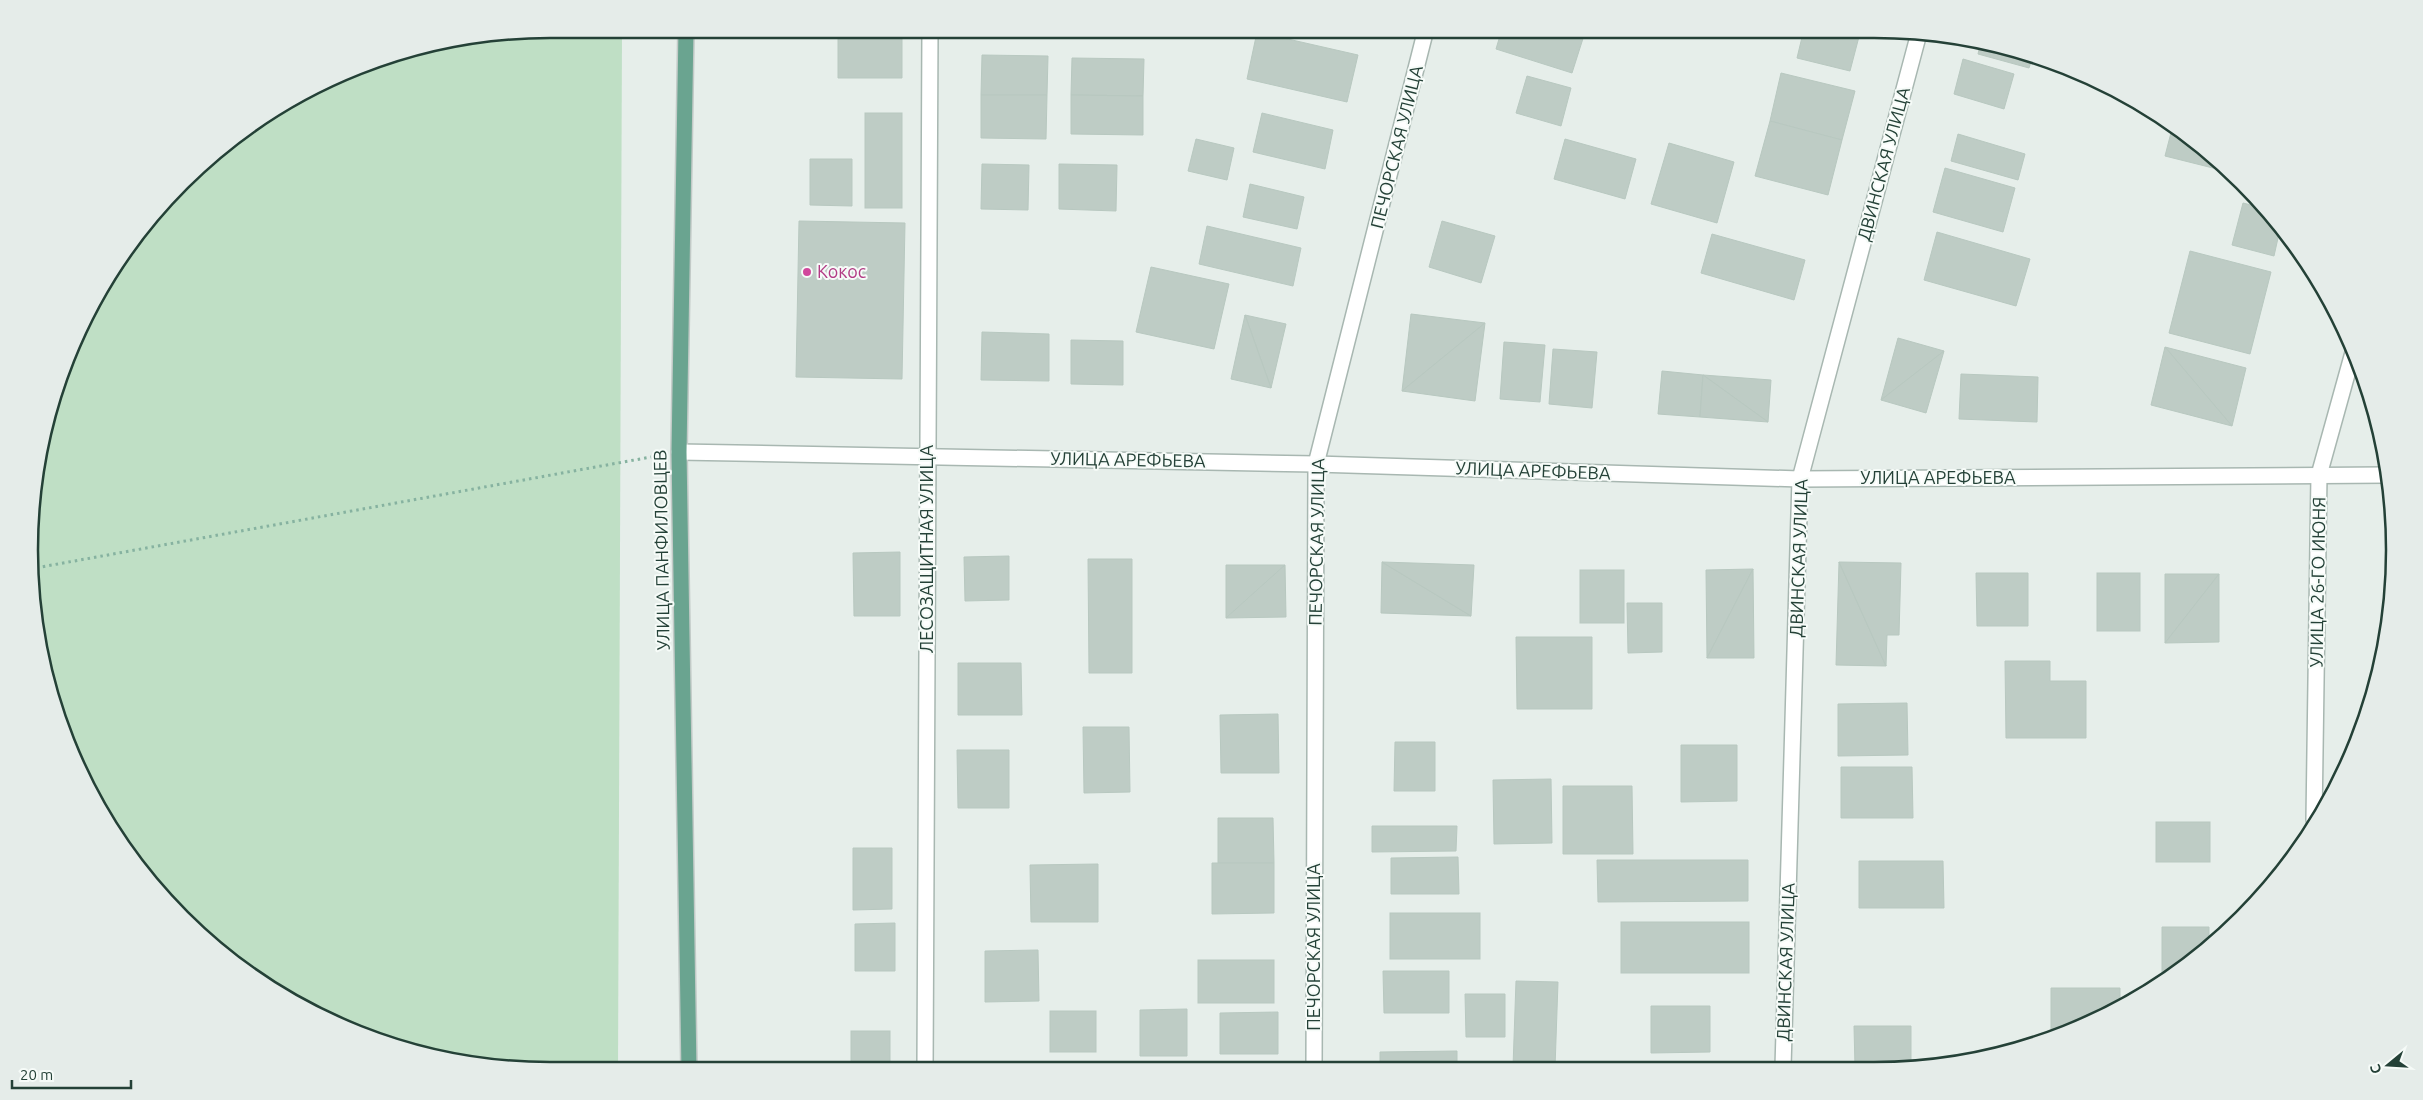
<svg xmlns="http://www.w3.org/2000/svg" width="2423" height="1100" viewBox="0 0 2423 1100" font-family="Ubuntu,sans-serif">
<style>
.green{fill:#bfdfc5}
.building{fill:#beccc5;stroke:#b8c8c0}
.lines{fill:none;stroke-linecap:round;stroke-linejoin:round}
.minor-casing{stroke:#a8b7b1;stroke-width:18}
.primary-casing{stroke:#c2cac7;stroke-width:18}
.path{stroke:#86b2a0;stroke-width:3;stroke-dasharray:2.5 4;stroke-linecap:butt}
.minor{stroke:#fff;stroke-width:15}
.primary{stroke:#6aa490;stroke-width:15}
.hotel-dot{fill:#d1479c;stroke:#f6fbf8;stroke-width:2}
.labels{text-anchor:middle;stroke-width:4;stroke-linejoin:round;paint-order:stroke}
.street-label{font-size:18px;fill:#244137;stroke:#f6fbf8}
.hotel-label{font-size:18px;fill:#b23c85;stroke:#f6fbf8;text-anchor:start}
.rim{fill:none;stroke:#244137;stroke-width:2.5}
</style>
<rect width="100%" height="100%" fill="#e6eeea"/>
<!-- green -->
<polygon class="green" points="550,29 622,29 618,1071 550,1071 448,1061 351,1032 289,1001 207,942 158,893 98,810 57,718 33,618 29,550 39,449 57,382 98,290 158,207 207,158 290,98 382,57 449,39"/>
<!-- building -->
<g class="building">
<rect x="861" y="29" width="41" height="2"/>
<polygon points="1350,29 1365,29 1364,32"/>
<polygon points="1502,29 1586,29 1572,73 1496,49"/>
<polygon points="1804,29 1861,29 1850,71 1797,58"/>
<polygon points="838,30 902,31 902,78 838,78"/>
<polygon points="1257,32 1358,55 1347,102 1247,79"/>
<polygon points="1981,41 2033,56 2029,68 1978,54"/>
<polygon points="982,55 1048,56 1047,95 981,95"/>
<polygon points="1072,58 1144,59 1143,96 1071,95"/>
<polygon points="1963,59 2014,74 2004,109 1954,94"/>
<polygon points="1781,73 1855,91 1842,140 1770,121"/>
<polygon points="1527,76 1571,88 1561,126 1516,113"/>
<polygon points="981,95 1047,95 1046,139 981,138"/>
<polygon points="1071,95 1143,96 1143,135 1071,134"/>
<rect x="865" y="113" width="37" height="95"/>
<polygon points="1262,113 1333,130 1325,169 1253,152"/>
<polygon points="1770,121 1842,140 1828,195 1755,176"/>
<polygon points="2173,125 2225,168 2225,171 2165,156"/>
<polygon points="1958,134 2025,154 2018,180 1951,161"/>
<polygon points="1196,139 1234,148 1227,180 1188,171"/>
<polygon points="1565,139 1636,159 1625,199 1554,179"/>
<polygon points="1669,143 1734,162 1717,223 1651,204"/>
<polygon points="810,159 852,159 852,206 810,205"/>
<polygon points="982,164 1029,165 1028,210 981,209"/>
<polygon points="1059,164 1117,165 1116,211 1059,209"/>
<polygon points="1945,168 2015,188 2003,232 1933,212"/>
<polygon points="1250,184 1304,197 1297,229 1243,217"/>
<polygon points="2243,203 2263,208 2280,229 2274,256 2232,245"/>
<polygon points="799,221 905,223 902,379 796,377"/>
<polygon points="1442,221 1495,236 1481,283 1429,267"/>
<polygon points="1207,226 1301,248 1293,286 1199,264"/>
<polygon points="1937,232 2030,259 2016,306 1924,280"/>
<polygon points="1712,234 1805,260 1794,300 1701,273"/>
<polygon points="2190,251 2271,272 2250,354 2169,333"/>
<polygon points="1151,267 1229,284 1214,349 1136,332"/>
<polygon points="1411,314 1485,323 1402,391"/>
<polygon points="1245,315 1286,324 1271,388"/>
<polygon points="1245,315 1271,388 1231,379"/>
<polygon points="1485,323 1475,401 1402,391"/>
<polygon points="982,332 1049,334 1049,381 981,380"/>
<polygon points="1898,338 1944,351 1881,400"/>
<polygon points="1071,340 1123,341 1123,385 1071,384"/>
<polygon points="1504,342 1545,345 1540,402 1500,399"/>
<polygon points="2165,347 2246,368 2232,426"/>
<polygon points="2165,347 2232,426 2151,405"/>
<polygon points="1553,349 1597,352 1592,408 1549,404"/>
<polygon points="1944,351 1926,413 1881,400"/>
<polygon points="1662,371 1703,375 1700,417 1658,414"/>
<polygon points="1961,374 2038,377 2037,422 1959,419"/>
<polygon points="1703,375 1771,380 1768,422"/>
<polygon points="1703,375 1768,422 1700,417"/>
<polygon points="900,552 900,616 854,616 853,553"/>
<polygon points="1009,556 1009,600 965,601 964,557"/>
<polygon points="1088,559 1132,559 1132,673 1089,673"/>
<polygon points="1382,562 1471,616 1381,613"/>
<polygon points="1382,562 1474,565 1471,616"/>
<polygon points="1839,562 1886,666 1836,665"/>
<polygon points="1839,562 1901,563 1899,635 1887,635 1886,666"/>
<polygon points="1226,565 1285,565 1226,618"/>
<polygon points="1285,565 1286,617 1226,618"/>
<polygon points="1753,569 1707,658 1706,570"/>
<polygon points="1753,569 1754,658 1707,658"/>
<rect x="1580" y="570" width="44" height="53"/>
<polygon points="1976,573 2028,573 2028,626 1977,626"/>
<rect x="2097" y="573" width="43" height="58"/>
<polygon points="2165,574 2219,574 2165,643"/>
<polygon points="2219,574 2219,642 2165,643"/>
<polygon points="1627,603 1662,603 1662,652 1628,653"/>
<polygon points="1516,637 1592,637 1592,709 1517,709"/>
<polygon points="2005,661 2050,661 2050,681 2086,681 2086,738 2006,738"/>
<polygon points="958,663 1021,663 1022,715 958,715"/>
<polygon points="1907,703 1908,755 1838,756 1838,704"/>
<polygon points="1278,714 1279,773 1221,773 1220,715"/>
<polygon points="1083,727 1129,727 1130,792 1084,793"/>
<polygon points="1395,742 1435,742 1435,791 1394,791"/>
<polygon points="1681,745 1737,745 1737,801 1681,802"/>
<polygon points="957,750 1009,750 1009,808 958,808"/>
<polygon points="1841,767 1912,767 1913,818 1841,818"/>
<polygon points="1551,779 1552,843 1494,844 1493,780"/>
<polygon points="1563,786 1632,786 1633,854 1563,854"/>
<polygon points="1218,818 1273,818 1274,863 1218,863"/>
<rect x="2156" y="822" width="54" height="40"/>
<polygon points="1372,826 1457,826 1456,851 1372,852"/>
<polygon points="853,848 892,848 892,909 853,910"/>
<polygon points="1458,857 1459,894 1391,894 1391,858"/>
<polygon points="1597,860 1748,860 1748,901 1598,902"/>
<polygon points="1859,861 1943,861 1944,908 1859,908"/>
<polygon points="1212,863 1274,863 1274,913 1212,914"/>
<polygon points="1098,864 1098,922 1031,922 1030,865"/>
<rect x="1390" y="913" width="90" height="46"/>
<rect x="1621" y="922" width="128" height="51"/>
<polygon points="895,923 895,971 855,971 855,924"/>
<polygon points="2162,927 2209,927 2209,945 2191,963 2169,976 2162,976"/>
<polygon points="1038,950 1039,1001 985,1002 985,951"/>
<rect x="1198" y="960" width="76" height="43"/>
<polygon points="1383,971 1449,971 1449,1013 1384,1013"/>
<polygon points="1516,981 1558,982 1555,1068 1513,1067"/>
<polygon points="2051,988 2120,988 2120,1004 2073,1031 2051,1032"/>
<polygon points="1465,994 1505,994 1505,1037 1466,1037"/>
<polygon points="1651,1006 1710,1006 1710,1052 1651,1053"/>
<polygon points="1187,1009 1187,1056 1140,1056 1140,1010"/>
<rect x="1050" y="1011" width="46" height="41"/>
<polygon points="1278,1012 1278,1054 1220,1054 1220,1013"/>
<polygon points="1854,1026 1911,1026 1911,1067 1855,1067"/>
<rect x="851" y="1031" width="39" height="39"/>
<polygon points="1457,1051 1457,1068 1380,1069 1380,1052"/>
<polygon points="1041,1067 1041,1070 962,1070 962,1068"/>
</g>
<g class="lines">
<!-- minor casing -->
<g class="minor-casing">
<g id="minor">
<polyline points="679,452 1316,464 1800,479 2387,475"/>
<polyline points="2314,820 2319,475 2354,349"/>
<polyline points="1783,1067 1800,479 1919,33"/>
<polyline points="1314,1069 1316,464 1426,29"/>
<polyline points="925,1070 930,29"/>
</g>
</g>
<!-- primary casing -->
<g class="primary-casing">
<polyline id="primary" points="686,29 679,452 689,1071"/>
</g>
<!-- path -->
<polyline class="path" points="30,569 651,457"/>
<!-- minor -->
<use href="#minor" class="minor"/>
<!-- primary -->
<use href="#primary" class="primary"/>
</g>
<!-- markers -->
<circle class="hotel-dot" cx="807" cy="272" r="5"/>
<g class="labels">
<!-- street labels -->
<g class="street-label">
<text transform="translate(1397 147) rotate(-76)" y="6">ПЕЧОРСКАЯ УЛИЦА</text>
<text transform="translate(1884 164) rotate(-75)" y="6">ДВИНСКАЯ УЛИЦА</text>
<text transform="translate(1128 460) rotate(1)" y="6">УЛИЦА АРЕФЬЕВА</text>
<text transform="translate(1533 471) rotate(2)" y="6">УЛИЦА АРЕФЬЕВА</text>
<text x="1938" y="484">УЛИЦА АРЕФЬЕВА</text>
<text transform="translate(1317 542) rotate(-89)" y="6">ПЕЧОРСКАЯ УЛИЦА</text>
<text transform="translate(927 549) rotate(-90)" y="6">ЛЕСОЗАЩИТНАЯ УЛИЦА</text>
<text transform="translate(662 550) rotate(-91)" y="6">УЛИЦА ПАНФИЛОВЦЕВ</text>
<text transform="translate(1799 558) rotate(-88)" y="6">ДВИНСКАЯ УЛИЦА</text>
<text transform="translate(2318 582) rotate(-89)" y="6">УЛИЦА 26-ГО ИЮНЯ</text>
<text transform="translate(1314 947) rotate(-90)" y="6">ПЕЧОРСКАЯ УЛИЦА</text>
<text transform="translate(1786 962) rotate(-88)" y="6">ДВИНСКАЯ УЛИЦА</text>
</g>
<!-- hotel labels -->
<g class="hotel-label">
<text x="817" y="278">Кокос</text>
</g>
</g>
<!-- crop -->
<path d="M0 0H2423V1100H0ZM550 38H1874A512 512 0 0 1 2386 550V550A512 512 0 0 1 1874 1062H550A512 512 0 0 1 38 550V550A512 512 0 0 1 550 38Z" fill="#e5ece9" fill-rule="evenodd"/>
<path class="rim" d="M550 38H1874A512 512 0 0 1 2386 550V550A512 512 0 0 1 1874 1062H550A512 512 0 0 1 38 550V550A512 512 0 0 1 550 38Z"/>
<!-- north arrow -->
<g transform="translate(2388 1065) rotate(252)" stroke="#f6fbf8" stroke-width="4" paint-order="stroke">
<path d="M0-4L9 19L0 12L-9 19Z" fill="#244137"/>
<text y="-8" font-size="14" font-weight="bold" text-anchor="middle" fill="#244137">С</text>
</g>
<!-- scale -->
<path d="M12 1080v8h119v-8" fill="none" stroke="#244137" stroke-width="2.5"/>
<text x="20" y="1080" font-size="15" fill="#244137" stroke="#f6fbf8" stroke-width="4" paint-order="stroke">20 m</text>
</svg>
